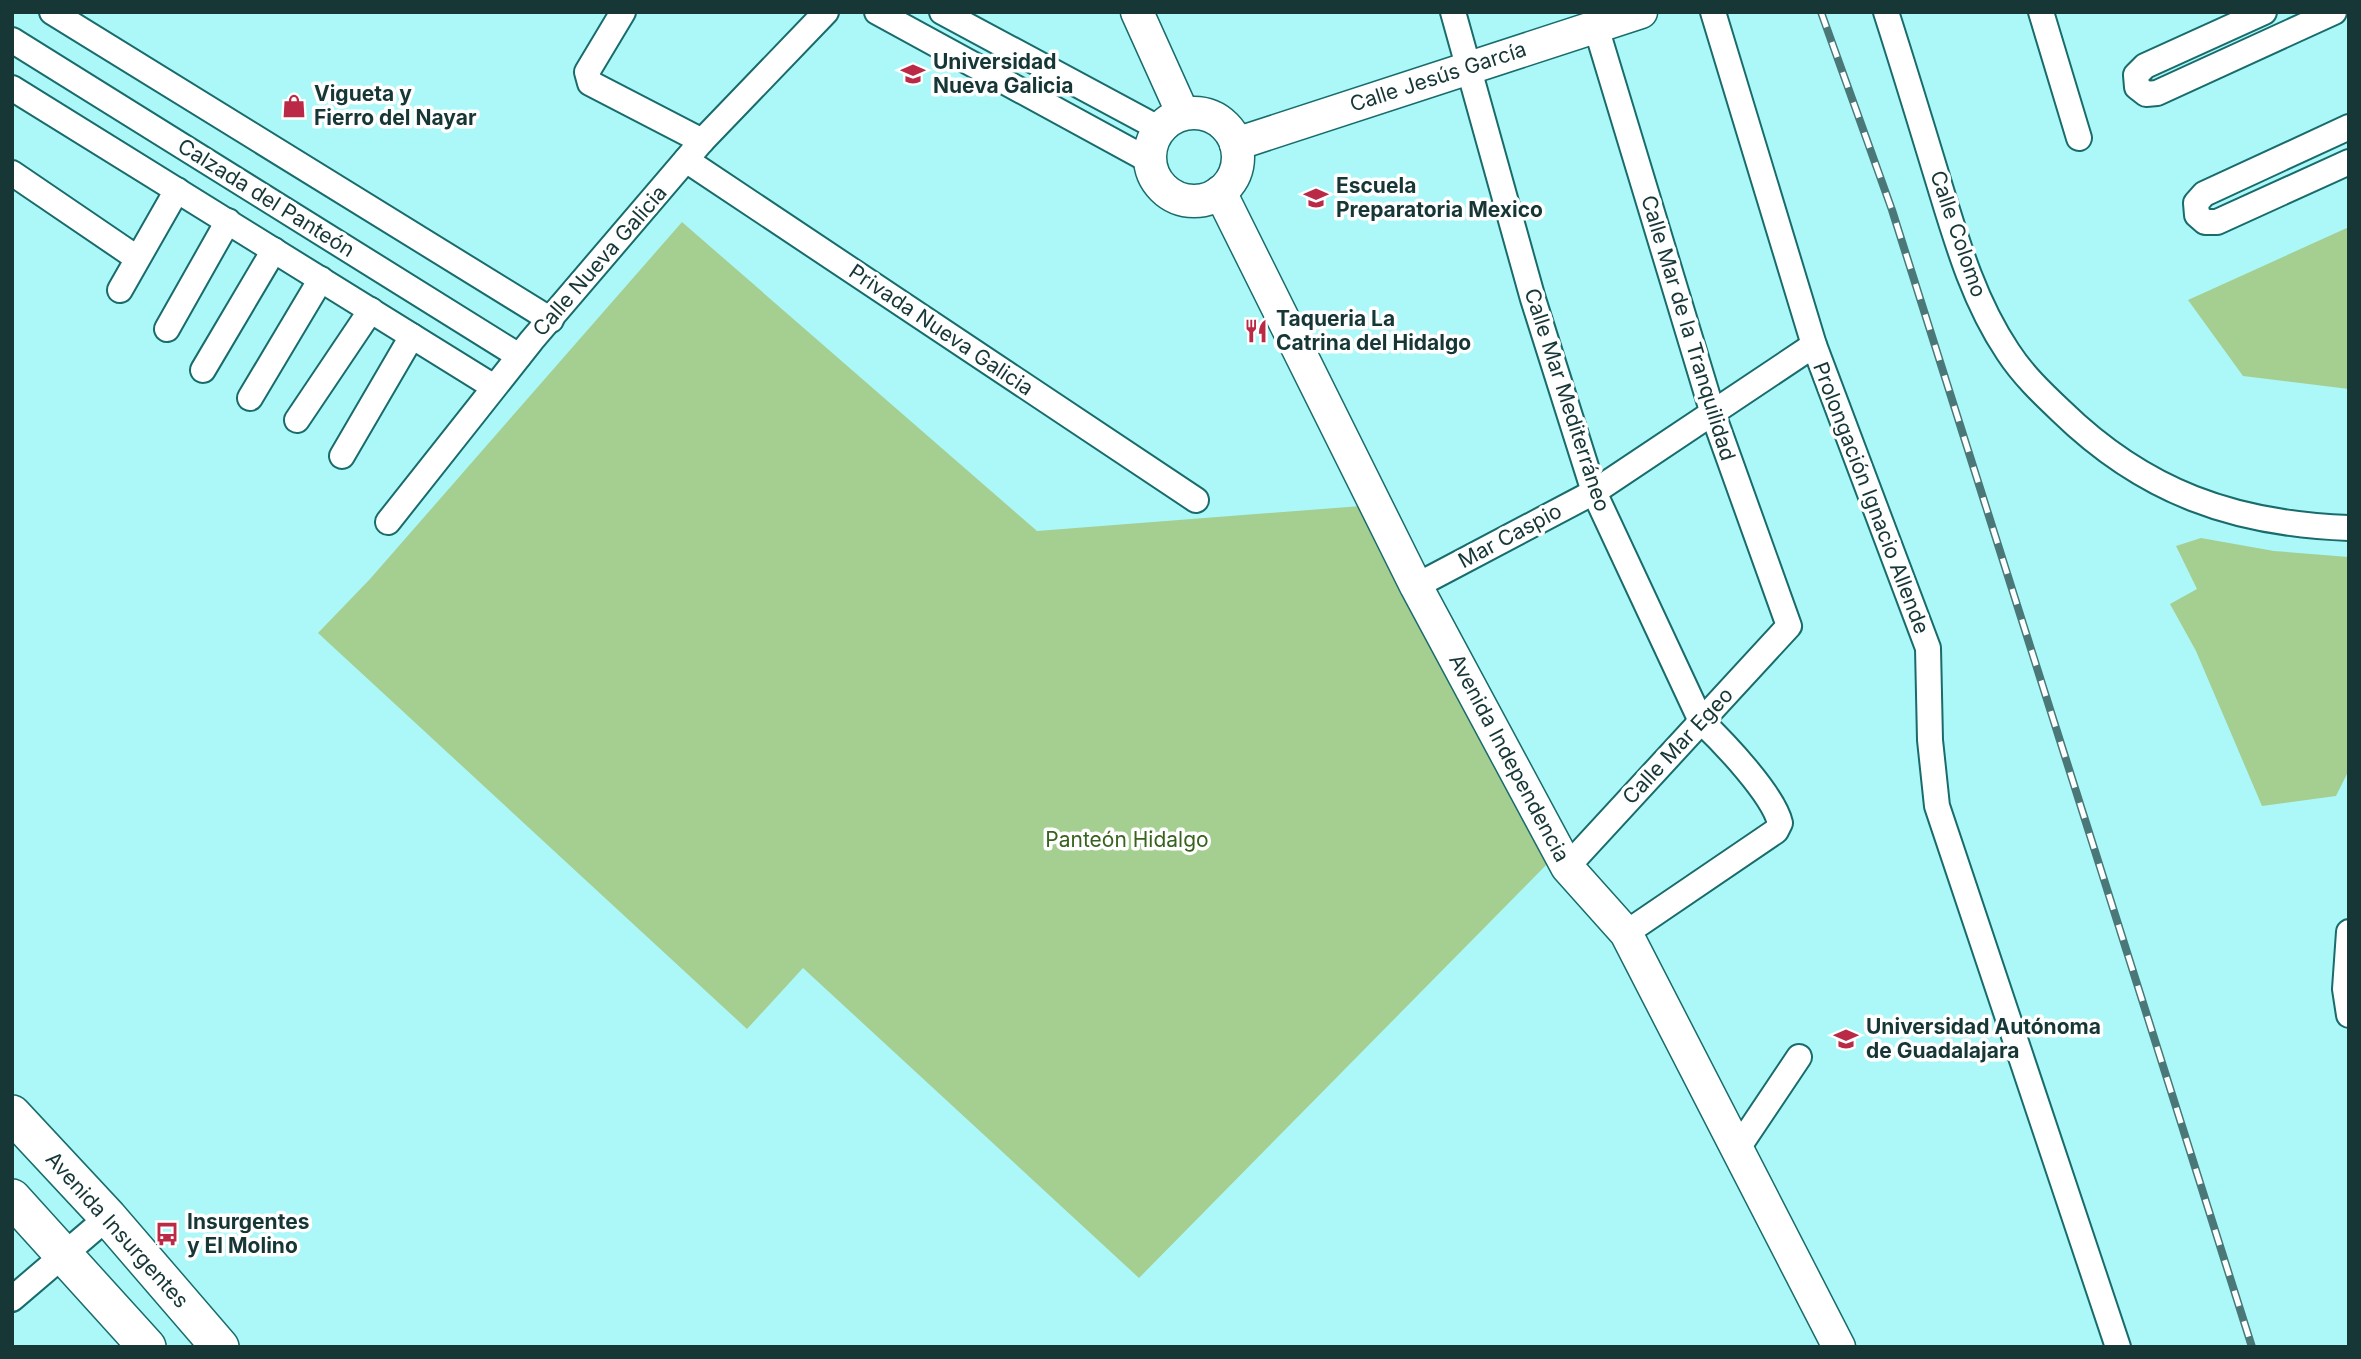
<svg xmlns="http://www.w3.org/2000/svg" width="2361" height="1359" viewBox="0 0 2361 1359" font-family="Inter,sans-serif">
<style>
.green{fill:#a5ce91}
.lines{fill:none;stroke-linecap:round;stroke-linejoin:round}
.minor-casing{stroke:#196b6c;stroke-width:28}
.major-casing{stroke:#196b6c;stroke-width:35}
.highway-casing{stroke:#196b6c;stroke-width:40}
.minor{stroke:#fff;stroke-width:24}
.major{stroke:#fff;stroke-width:32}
.highway{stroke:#fff;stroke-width:37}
.rail-casing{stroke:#4a7878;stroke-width:8}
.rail{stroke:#fff;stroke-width:5;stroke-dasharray:16;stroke-linecap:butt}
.labels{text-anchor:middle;stroke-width:7;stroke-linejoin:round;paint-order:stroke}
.poi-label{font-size:21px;font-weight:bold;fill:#173636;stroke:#fff;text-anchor:start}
.street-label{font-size:21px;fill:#173636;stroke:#fff}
.park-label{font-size:21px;fill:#38631e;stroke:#fff}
</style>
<rect width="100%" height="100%" fill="#acf8f8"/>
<!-- green -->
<g class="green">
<polygon points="682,222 1037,531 1361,506 1554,857 1139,1278 803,968 747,1029 318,633 370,579"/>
<polygon points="2349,227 2349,389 2243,376 2188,300"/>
<polygon points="2201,538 2274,551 2349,557 2349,770 2336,796 2262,806 2196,651 2170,604 2197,589 2176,546"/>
</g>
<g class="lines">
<!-- minor casing -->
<g class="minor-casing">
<g id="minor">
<polyline points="52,12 551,320"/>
<polyline points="623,12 587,72 590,83 702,141"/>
<polyline points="877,12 1150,161"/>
<polyline points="942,12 1160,129"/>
<path d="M1453,12L1533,299L1594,492L1701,721C1723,742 1773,794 1780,823L1776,831L1626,933"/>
<polyline points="1713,12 1814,345 1928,648 1930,740 1937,806 2118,1347"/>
<path d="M1886,12C1904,68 1921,124 1938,180C1956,239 1973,300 2008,352C2023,375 2042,393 2061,411C2144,492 2234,524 2349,528"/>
<polyline points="2041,12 2079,138"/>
<polyline points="2264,12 2145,66 2136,75 2137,87 2146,94 2157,93 2334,12"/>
<polyline points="12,40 519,356"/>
<polyline points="12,88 494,387"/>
<polyline points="2349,127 2204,194 2196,203 2197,215 2205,222 2217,222 2349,162"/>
<polyline points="686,160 1196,500"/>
<polyline points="12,173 131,254"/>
<polyline points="120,290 177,190"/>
<polyline points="167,329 228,221"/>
<polyline points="203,370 274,250"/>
<polyline points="250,398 321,279"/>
<polyline points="297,420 371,310"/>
<polyline points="342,456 412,336"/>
<polyline points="388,522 532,340 702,141 826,12"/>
<polyline points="1416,586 1594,492 1814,345"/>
<polyline points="1567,867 1789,626 1713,414 1596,27"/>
<polyline points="2349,932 2345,989 2349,1015"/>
<polyline points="1738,1148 1799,1057"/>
<polyline points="12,1299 108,1217"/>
</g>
</g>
<!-- major casing -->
<g class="major-casing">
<g id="major">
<polyline points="1137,12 1183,114"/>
<circle cx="1194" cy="157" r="44"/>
<polyline points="1236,144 1641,12"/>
<polyline points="1220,192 1416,586 1567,867 1626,933 1839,1347"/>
</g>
</g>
<!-- highway casing -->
<g class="highway-casing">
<g id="highway">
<polyline points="12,1114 108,1217 220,1347"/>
<polyline points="12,1198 147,1347"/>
</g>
</g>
<!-- minor -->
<use href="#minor" class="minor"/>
<!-- major -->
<use href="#major" class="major"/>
<!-- highway -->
<use href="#highway" class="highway"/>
<!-- rail casing -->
<g class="rail-casing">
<polyline id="rail" points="1821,12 1892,210 2252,1347"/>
</g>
<!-- rail -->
<use href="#rail" class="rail"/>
</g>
<!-- icons -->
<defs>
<g id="university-bare" transform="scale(1.89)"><path d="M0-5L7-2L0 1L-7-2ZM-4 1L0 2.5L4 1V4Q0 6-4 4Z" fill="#ba2945" stroke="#fff" stroke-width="2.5" paint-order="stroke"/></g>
<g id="shop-bare" transform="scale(1.89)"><path d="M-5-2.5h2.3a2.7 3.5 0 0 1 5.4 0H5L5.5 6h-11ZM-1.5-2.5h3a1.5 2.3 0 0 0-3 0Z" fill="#ba2945" stroke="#fff" stroke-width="2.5" paint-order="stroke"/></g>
<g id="restaurant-bare" transform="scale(1.89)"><path d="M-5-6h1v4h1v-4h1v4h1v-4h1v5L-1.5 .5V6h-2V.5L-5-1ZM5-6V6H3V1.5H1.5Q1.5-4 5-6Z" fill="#ba2945" stroke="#fff" stroke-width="2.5" paint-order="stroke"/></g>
<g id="bus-bare" transform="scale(1.89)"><path d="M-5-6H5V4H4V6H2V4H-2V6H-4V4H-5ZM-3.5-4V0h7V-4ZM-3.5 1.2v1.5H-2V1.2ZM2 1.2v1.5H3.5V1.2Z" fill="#ba2945" stroke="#fff" stroke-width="2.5" paint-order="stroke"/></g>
</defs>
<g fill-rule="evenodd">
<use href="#university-bare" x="913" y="74"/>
<use href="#shop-bare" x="294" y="106"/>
<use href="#university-bare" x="1316" y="198"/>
<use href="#restaurant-bare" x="1256" y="331"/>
<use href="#university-bare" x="1846" y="1039"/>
<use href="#bus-bare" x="167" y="1234"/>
</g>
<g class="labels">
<!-- poi labels -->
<g class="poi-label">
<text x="933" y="69">Universidad<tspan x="933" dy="24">Nueva Galicia</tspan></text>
<text x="314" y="101">Vigueta y<tspan x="314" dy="24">Fierro del Nayar</tspan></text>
<text x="1336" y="193">Escuela<tspan x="1336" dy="24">Preparatoria Mexico</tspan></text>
<text x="1276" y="326">Taqueria La<tspan x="1276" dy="24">Catrina del Hidalgo</tspan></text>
<text x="1866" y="1034">Universidad Autónoma<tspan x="1866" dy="24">de Guadalajara</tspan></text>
<text x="187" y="1229">Insurgentes<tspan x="187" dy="24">y El Molino</tspan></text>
</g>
<!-- street labels -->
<g class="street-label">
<text transform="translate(1438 77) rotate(-18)" y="7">Calle Jesús García</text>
<text transform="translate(266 198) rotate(32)" y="7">Calzada del Panteón</text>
<text transform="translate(1958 234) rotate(71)" y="7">Calle Colomo</text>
<text transform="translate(600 261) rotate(-49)" y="7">Calle Nueva Galicia</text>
<text transform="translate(1688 328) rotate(73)" y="7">Calle Mar de la Tranquilidad</text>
<text transform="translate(941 330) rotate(34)" y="7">Privada Nueva Galicia</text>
<text transform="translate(1567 400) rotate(72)" y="7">Calle Mar Mediterráneo</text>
<text transform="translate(1871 498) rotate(69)" y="7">Prolongación Ignacio Allende</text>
<text transform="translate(1510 536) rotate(-28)" y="7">Mar Caspio</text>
<text transform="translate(1678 746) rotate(-47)" y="7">Calle Mar Egeo</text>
<text transform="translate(1509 758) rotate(62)" y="7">Avenida Independencia</text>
<text transform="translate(117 1230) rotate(48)" y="7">Avenida Insurgentes</text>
</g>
<!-- park labels -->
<g class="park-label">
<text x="1127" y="847">Panteón Hidalgo</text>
</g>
</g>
<!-- border -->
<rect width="2361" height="1359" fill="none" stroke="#173636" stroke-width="28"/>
</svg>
